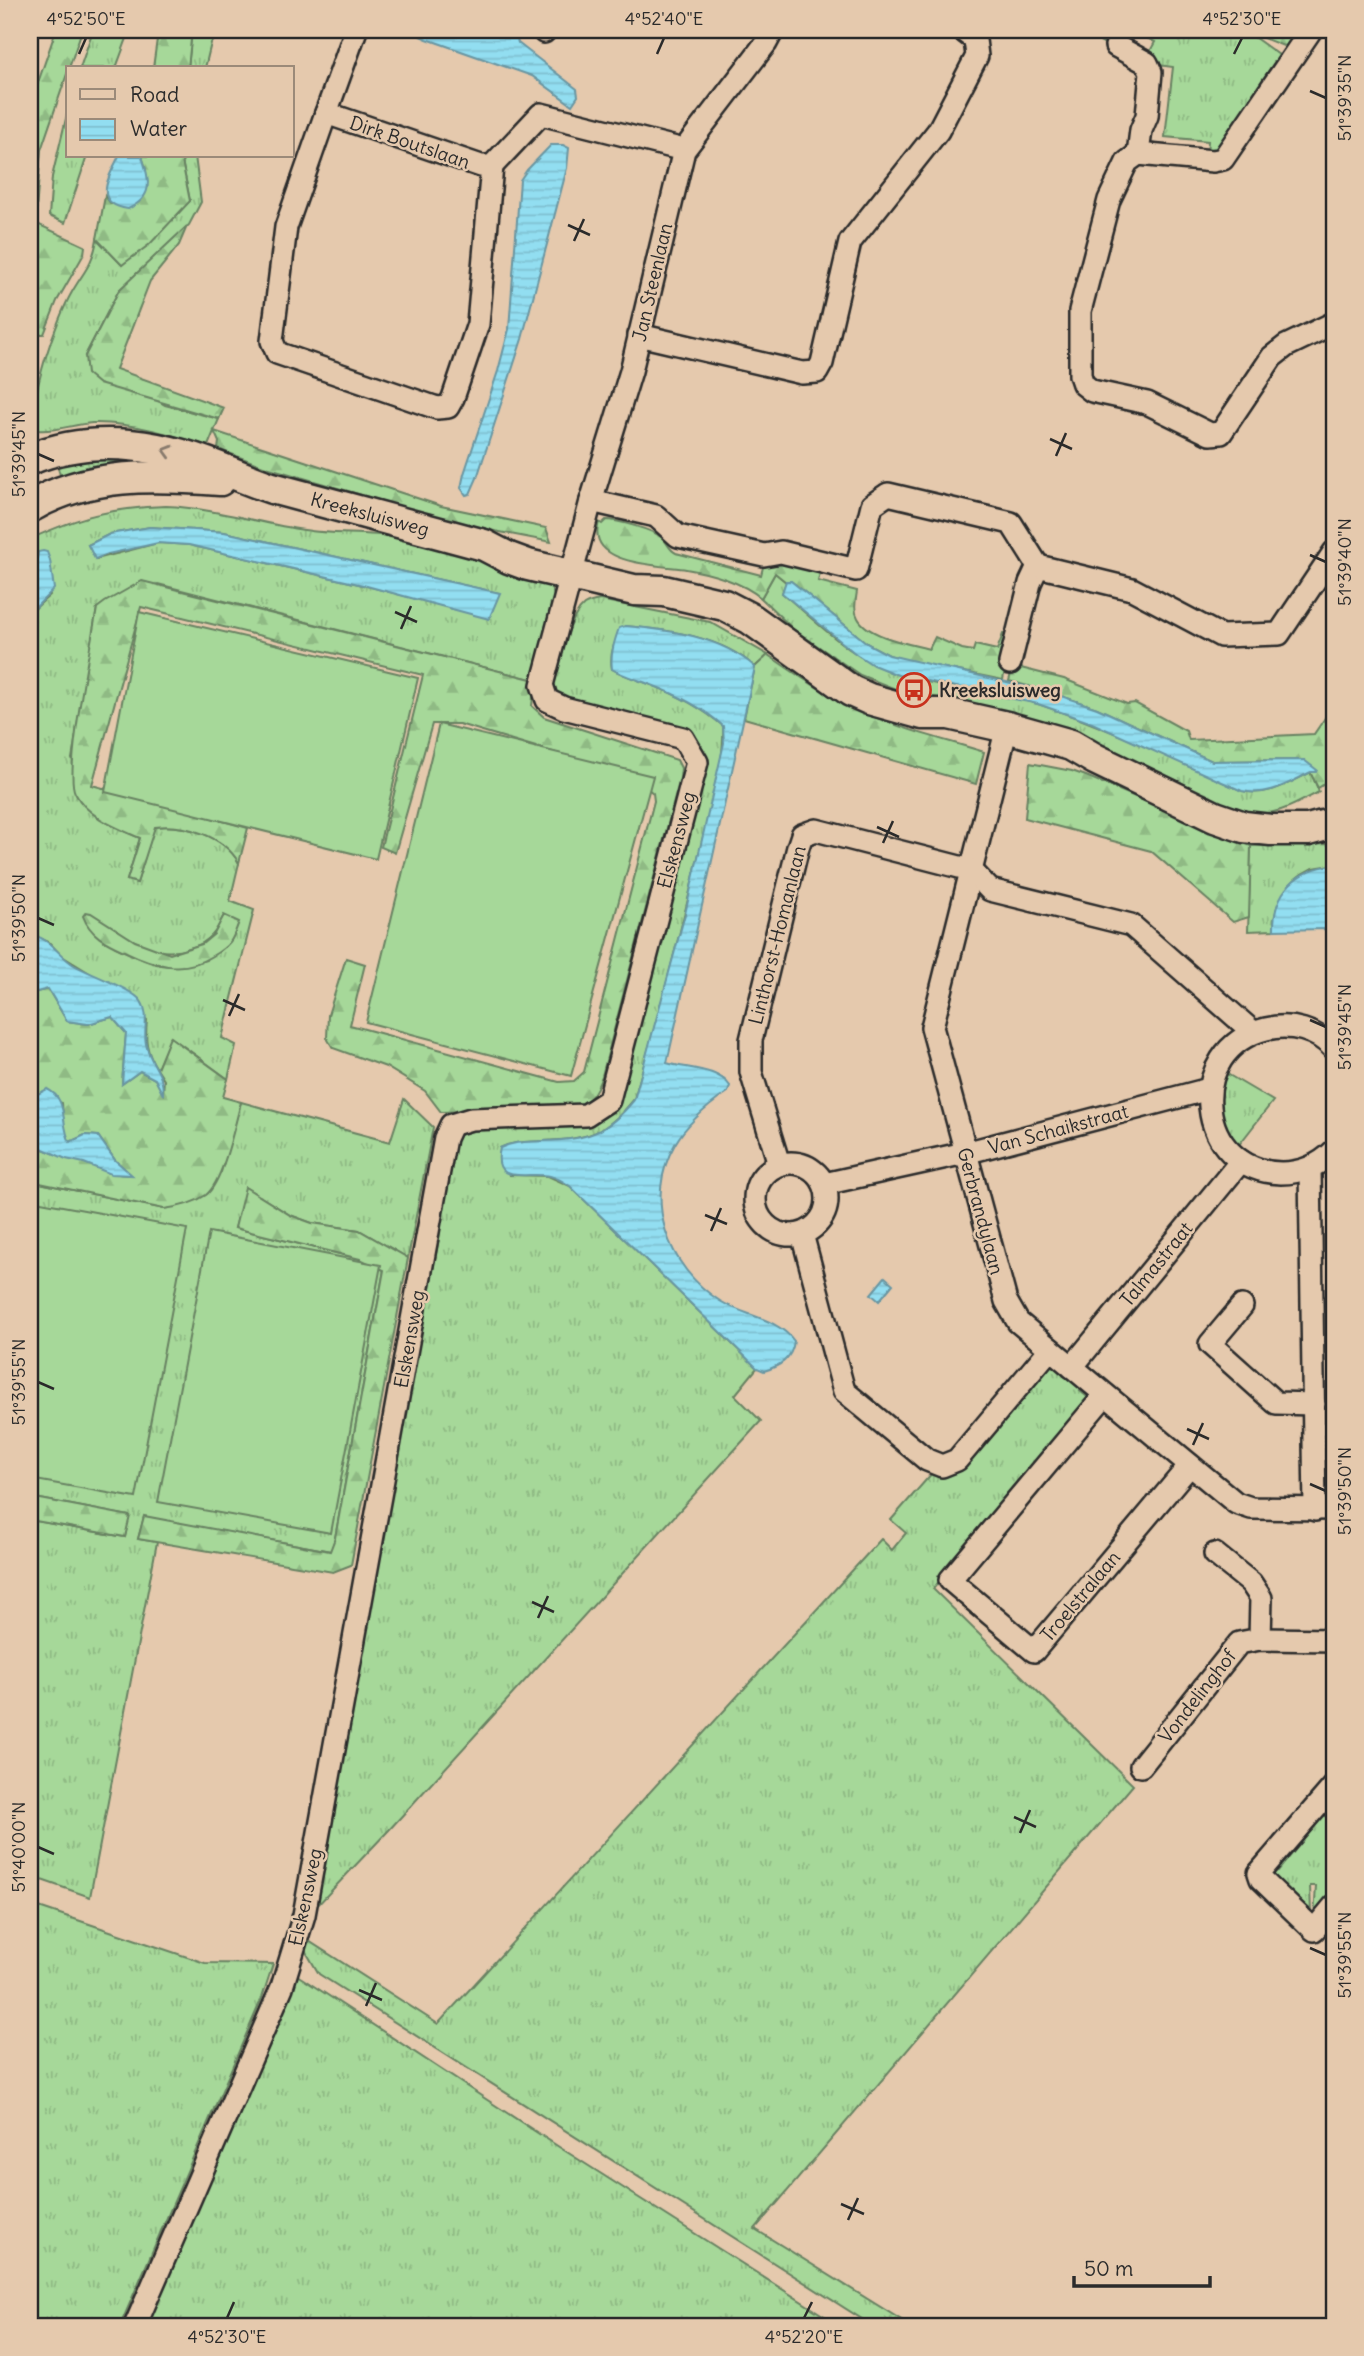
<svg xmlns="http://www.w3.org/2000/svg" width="1364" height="2356" viewBox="0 0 1364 2356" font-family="Delius,sans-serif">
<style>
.grass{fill:url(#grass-tufts);stroke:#688262;stroke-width:2;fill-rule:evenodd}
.forest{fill:url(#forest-firs);stroke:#688262;stroke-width:2}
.pitch{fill:#a6d899;stroke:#688262;stroke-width:2}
.water{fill:url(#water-rules);stroke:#6996a2;stroke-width:2}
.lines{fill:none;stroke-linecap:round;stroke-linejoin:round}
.street-casing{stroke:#2b2b2b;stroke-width:26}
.secondary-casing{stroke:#2b2b2b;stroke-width:35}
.street{stroke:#e5c9ad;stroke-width:21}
.secondary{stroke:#e5c9ad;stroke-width:30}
.oneway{stroke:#887a6c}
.ticks{fill:none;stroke:#2b2b2b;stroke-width:2.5}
.labels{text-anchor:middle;stroke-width:5;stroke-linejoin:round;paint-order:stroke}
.street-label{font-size:19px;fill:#2b2b2b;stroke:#e5c9ad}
.poi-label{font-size:19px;font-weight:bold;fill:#2b2b2b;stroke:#e5c9ad;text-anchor:start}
.neatline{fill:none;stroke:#2b2b2b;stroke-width:2.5}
.ticks-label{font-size:18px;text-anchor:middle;fill:#2b2b2b}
</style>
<defs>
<pattern id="grass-tufts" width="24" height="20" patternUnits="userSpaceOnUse" patternTransform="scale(1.75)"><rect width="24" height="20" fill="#a6d899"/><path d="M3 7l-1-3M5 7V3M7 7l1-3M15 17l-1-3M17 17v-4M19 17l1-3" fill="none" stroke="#8fba84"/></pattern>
<pattern id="forest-firs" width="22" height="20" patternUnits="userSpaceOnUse" patternTransform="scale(1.75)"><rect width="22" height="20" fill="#a6d899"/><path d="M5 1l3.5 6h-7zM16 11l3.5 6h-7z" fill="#8fba84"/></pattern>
<pattern id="water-rules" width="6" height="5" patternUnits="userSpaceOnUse" patternTransform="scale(1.75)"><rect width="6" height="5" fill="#92def1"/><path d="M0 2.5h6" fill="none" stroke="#7ebfcf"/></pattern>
</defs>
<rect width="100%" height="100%" fill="#e5c9ad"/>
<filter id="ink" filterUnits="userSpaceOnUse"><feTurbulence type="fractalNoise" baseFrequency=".0143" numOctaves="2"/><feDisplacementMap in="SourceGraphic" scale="14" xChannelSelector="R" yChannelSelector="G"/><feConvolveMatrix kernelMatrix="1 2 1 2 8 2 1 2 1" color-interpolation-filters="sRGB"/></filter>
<g filter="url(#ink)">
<!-- grass -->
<g class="grass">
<polygon points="93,30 130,30 116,68 80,68"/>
<polygon points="192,30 221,30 211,43 205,68 188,68"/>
<polygon points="1078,30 1122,30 1113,48"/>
<polygon points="1131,30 1244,30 1279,55 1261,82 1225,146 1207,154 1208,141 1165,137 1173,67 1159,65 1158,59 1148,55 1155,42"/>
<polygon points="68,110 68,156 87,156 65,223 49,216 52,177"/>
<path d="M181,156H195L201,202L189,225L119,290L85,356L165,405L219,419L208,446C170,434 132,422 92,423C74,424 55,432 38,430C24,406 58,316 72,292C84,271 93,264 97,239L122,265L190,201Z"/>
<polygon points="85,451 197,469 63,485 55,458"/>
<path d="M166,506C213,508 258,523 304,530C334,535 365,532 395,537C447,546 496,565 545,582L552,589L555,600L535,680L158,584L97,608L72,759L123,831L140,838L127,880L137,883L154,827C184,823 224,836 239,863L230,901L254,910L222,1038L236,1045L228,1079L171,1037L157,1069C146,1052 145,1039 147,1020L93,975L62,956L49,942L30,934V613L50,595L36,558L34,575L30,578V539C81,516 110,508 166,506ZM150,527L224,532L499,593L489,618L363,585L189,545L158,543L96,559L88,545L110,534ZM224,915L206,960C164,973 152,964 114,946L118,932C143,946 161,958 190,948C199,945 207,942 213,934C218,929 221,921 224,915Z"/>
<path d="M775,573L786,582L782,593C817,622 854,661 899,675C945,689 995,691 1041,705C1110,728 1176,761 1242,791C1268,797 1289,783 1311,772L1319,792C1280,812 1270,820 1225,807L1002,711L898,690L860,675L793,629L761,598Z"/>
<path d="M600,600L710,622L768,655L755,667C721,636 670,630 625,626C615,640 609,651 612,669C624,676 636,679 649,684C676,694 701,707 723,726C725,763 711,804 702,841C682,927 659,1014 634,1099C606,1134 587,1140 543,1141C527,1142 514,1141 500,1148L509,1175L548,1176L570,1186L757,1368L735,1395L761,1421L389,1830L315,1908L325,1864L402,1431L439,1238L449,1134L609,1111L702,755L562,700L556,691L554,682C560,662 568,618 584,605C589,602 594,601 600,600Z"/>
<path d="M1334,844V865C1327,866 1318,866 1311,869C1287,880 1273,904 1274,930L1248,931L1251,846Z"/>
<polygon points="1217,1068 1273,1101 1238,1146 1213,1129"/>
<polygon points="404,1099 433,1127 408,1258 359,1230 312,1223 290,1215 246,1188 235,1228 360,1259 384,1270 335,1538 331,1551 144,1517 138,1539 157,1542 90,1897 30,1876 30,1520 125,1537 129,1516 30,1497 30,1181 164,1209 221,1172 241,1102 390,1142"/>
<polygon points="1039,1351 1082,1388 1080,1391 1090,1399 933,1589 1133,1785 755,2229 911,2326 873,2326 319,1974 305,1950 307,1940 438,2024 881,1539 892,1550 906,1533 891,1520"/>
<polygon points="1334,1797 1334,1885 1329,1890 1326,1907 1314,1917 1316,1886 1310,1886 1311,1914 1271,1879 1270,1873 1274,1868 1278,1871 1315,1826 1314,1819"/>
<polygon points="30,1904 205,1963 273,1964 262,1998 120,2326 30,2326"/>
<polygon points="297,1975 559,2147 840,2326 145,2326 275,2029"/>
</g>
<!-- forest -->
<g class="forest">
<polygon points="56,30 82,30 41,150 35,223 85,246 84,254 57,301 44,334 30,334 30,106"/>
<polygon points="160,30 192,30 188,68 153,68 158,32"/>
<polygon points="1243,30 1299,30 1286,47"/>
<polygon points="142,156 181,156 190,201 150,244 122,265 97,239 105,196 111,204 146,170"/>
<polygon points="187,226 179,245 150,281 116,369 224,408 219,419 99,384 87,374 85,356 119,290"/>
<polygon points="214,431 441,506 546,528 551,542 474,527 440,518 266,467 218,449 219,442"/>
<path d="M606,520C617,520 653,530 661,537C668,542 668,549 676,553L761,575L764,563L781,559L821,569L818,581L857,591C856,600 853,609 858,618C868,637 910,644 929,649L935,637L962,649L973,651L975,645L997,650L1003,634L1011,636L1003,680L910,661L889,655L868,644L791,581L786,582L775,573L761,598C742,582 711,573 686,569C661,565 585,566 599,522L602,524Z"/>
<path d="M142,581L535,680L532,706L544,717L677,760L681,768L680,778L602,1076C595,1094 590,1103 571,1108L441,1112L425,1091L386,1067L333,1048L327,1038L328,1015L346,958L365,964L350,1025L559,1082L574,1081L584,1072L654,801L653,793L641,783L610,769L459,724H432L395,853L381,847L423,675L141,607L92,785L248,828L239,863C224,836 184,823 155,827L137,883L127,880L140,838C117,828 87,817 75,793C64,771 92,640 97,608L105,602Z"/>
<path d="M768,655C795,673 821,692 850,706C892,727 939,738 984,752L976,784L744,718L755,667Z"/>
<polygon points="1013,666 1064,679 1127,704 1135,703 1186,731 1189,740 1314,734 1327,715 1334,723 1334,772 1329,781 1318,788 1304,760 1212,761 1097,708 1046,691 1009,681"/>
<polygon points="1030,763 1072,771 1086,776 1251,846 1249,917 1233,922 1151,851 1025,818"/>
<path d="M86,912L91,913L135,941L170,954L202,944L214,934L224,915L239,922C236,929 234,937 230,942C225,948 219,952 212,956C182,975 153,965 124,951C106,943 90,935 83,916Z"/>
<path d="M48,989L67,1021L88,1024L112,1017L126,1033L122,1084L140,1071L155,1079L163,1093L164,1080L157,1069L170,1037L228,1079L223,1097L241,1102C235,1124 223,1182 206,1195C193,1204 179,1207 164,1209L30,1181V1143C47,1152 64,1157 83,1162C101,1168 110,1175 131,1175L115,1160L98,1136L85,1135L70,1142L64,1132L62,1103L34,1095L30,1098V996L33,993Z"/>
<polygon points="245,1187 290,1215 312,1223 359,1230 408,1258 351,1565 333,1572 138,1539 144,1516 330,1551 335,1538 384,1270 360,1259 235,1228"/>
<polygon points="30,1497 130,1516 125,1537 30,1520"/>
</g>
<!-- pitch -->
<g class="pitch">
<polygon points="139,612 418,678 376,859 105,792"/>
<polygon points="439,724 653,776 571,1076 366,1022"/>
<polygon points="30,1200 187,1229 136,1498 30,1479"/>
<polygon points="209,1232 381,1265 331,1533 158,1502"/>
</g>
<!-- water -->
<g class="water">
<polygon points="416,30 514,30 518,43 577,89 578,96 572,105 532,76 427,39 420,36"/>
<polygon points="551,145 563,145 569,148 567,168 522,339 477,478 470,494 466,495 461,488 464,474 498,371 509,329 520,180 527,170"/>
<path d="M119,156H142C149,180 155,196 128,209C92,204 108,178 119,156Z"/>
<polygon points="150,527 224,532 500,593 489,619 363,585 189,545 158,543 108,554 95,559 88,545 110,534"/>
<polygon points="43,551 47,552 50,560 54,589 30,613 30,578 34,575 38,552"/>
<path d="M786,581H791L868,644L889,655L1046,691L1097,708L1212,761L1304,760L1317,770L1316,772H1311C1288,783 1268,797 1242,791L1092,723L1038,704L898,675L873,665L856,654L782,593Z"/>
<path d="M625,626C670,630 720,636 755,667L667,1063C687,1069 718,1068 730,1086L728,1092C709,1105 687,1123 675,1144C643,1200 667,1267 720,1301C744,1316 776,1317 794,1341C792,1359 780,1366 764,1371L757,1368L570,1186C564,1182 558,1178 550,1176C528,1171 491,1187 500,1148C515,1141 527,1142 543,1141C587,1140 606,1134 634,1100L685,914L724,743L723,726C701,706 676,694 649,684C636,679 624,676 612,669C610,655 614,642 619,628Z"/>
<path d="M1334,865V935L1327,929L1274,930C1273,891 1297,869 1334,865Z"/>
<path d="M30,934C50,938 58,955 74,965C89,974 133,989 141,1001C150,1015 143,1030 146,1044C151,1067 164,1071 163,1095L155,1079L140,1071L122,1084L126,1033L112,1017L88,1024L67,1021L48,989L33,993L30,996Z"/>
<path d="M47,1089C69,1099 60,1124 70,1142L85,1135L98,1136L115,1160L132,1175L111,1174L84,1163L66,1159L30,1143V1098Z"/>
<polygon points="885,1277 893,1284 879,1301 871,1294"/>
</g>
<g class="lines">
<!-- street casing -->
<g class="street-casing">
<g id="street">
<polyline points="356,30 326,113 481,166 492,166 541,114 684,150"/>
<polyline points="1311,30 1223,159 1213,161 1138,154 1127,162 1109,200 1080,311 1080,375 1083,384 1092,391 1147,403 1210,434 1221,433 1272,357 1286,346 1334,323"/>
<polyline points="544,32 545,30"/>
<polyline points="1116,46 1147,63 1151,72 1147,116 1141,130 1138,154"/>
<polyline points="326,113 286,227 272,341 277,353 437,408 448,407 453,398 478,324 492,166"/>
<polyline points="639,335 802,373 817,372 822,363 850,242 938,131 977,56 975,40 962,30"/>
<polyline points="591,501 656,516 678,536 764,555 781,552 856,570 872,505 888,494 1011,523 1038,566 1030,583 1010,663"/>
<polyline points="1038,566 1132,589 1221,636 1279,634 1334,552"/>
<polyline points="1007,727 932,1027 1006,1301 1018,1322 1236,1503 1251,1508 1334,1509"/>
<path d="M1334,1049C1317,1030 1291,1023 1266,1029C1183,1049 1195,1171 1281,1173C1301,1173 1320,1165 1334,1151"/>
<circle cx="791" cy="1199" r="36"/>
<polyline points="779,1164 751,1072 751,1040 798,847 802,835 816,830 971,870 990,890 1131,925 1253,1032"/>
<polyline points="1310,1168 1315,1510"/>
<polyline points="824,1184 965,1153 1209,1089"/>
<polyline points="802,1234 844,1391 927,1460 942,1466 957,1460 1050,1349"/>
<polyline points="1242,1306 1210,1344 1276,1403 1314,1404"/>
<polyline points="1072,1367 1241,1161"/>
<polyline points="1105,1395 950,1580 1034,1651 1190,1465"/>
<polyline points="1215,1554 1251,1583 1261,1598 1260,1639"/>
<polyline points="1141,1766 1239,1643 1260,1639 1334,1640"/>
<polyline points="1334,1786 1259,1873 1261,1879 1314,1930 1334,1906"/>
<polyline points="135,2326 282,1987 304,1915 445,1138 451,1125 471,1119 586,1115 609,1100 697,762 683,738 564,708 547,700 542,685 591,501 631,371 684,150 766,43 773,30"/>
</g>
</g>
<!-- secondary casing -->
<g class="secondary-casing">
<g id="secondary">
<path d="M30,459C89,435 149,442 207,463C229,471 250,481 272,488C343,507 414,526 484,545L509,558L528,565L634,590L664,591L724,605L751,619L851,691L869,699L923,714H949L1007,727L1071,745L1095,759L1215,817L1244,827L1271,830H1308L1334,823"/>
<path d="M30,507C89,472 154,475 220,480"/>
</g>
</g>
<!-- street -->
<use href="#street" class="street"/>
<!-- secondary -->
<use href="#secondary" class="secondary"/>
</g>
<!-- one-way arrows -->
<defs><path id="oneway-chevron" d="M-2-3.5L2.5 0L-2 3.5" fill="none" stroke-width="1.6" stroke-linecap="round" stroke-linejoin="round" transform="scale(1.75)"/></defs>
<use class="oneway" href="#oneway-chevron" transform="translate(168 451) rotate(-164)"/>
</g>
<!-- ticks -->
<path class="ticks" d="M79,54L86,38M657,54L664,38M1234,54L1242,38M1310,91L1326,98M568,225L590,235M574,241L584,219M1050,439L1072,449M38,454L54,461M1056,456L1066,433M1310,555L1326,562M395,612L417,622M401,629L411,606M877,827L899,837M883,843L893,821M38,918L54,925M223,1000L245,1010M229,1016L239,994M1310,1020L1326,1027M705,1215L727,1224M711,1231L721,1208M38,1382L54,1389M1187,1429L1209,1439M1193,1445L1203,1423M1310,1484L1326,1491M532,1602L554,1612M538,1618L548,1596M1014,1817L1036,1827M1020,1833L1030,1810M38,1847L54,1854M1310,1948L1326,1955M359,1990L382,2000M366,2006L376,1983M841,2204L864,2214M848,2220L858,2198M227,2318L234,2302M804,2318L812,2302"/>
<!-- icons -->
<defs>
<g id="bus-ring" transform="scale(1.75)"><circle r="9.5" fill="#e5c9ad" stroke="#c8321e" stroke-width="1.5"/><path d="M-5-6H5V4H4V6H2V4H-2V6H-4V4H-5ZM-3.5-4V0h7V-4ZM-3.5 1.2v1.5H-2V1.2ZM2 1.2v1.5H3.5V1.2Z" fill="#c8321e"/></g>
</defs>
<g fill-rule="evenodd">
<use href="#bus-ring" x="914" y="690"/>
</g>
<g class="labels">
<!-- street labels -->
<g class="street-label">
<text transform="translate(410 142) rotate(19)" y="7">Dirk Boutslaan</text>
<text transform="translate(652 282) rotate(-77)" y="7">Jan Steenlaan</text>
<text transform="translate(370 514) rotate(15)" y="7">Kreeksluisweg</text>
<text transform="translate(676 840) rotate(-75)" y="7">Elskensweg</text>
<text transform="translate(777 935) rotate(-76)" y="7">Linthorst-Homanlaan</text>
<text transform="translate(1058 1129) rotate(-15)" y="7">Van Schaikstraat</text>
<text transform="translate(981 1211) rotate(75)" y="7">Gerbrandylaan</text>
<text transform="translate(1156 1264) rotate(-51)" y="7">Talmastraat</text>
<text transform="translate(409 1339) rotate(-80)" y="7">Elskensweg</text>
<text transform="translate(1080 1596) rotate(-50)" y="7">Troelstralaan</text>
<text transform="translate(1197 1696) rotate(-52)" y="7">Vondelinghof</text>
<text transform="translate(305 1897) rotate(-78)" y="7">Elskensweg</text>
</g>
<!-- poi labels -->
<g class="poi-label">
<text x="939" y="697">Kreeksluisweg</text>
</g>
</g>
<!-- margin -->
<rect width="1364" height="2356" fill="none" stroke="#e5c9ad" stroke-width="77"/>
<!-- legend -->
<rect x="66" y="66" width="228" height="91" fill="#e5c9ad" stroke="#9b8a79" stroke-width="2"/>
<rect x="80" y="89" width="35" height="10" fill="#e5c9ad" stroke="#9b8a79" stroke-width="2"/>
<text x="130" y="102" font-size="21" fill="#2b2b2b">Road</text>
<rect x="80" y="119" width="35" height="21" fill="url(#water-rules)" stroke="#9b8a79" stroke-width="2"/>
<text x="130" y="136" font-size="21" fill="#2b2b2b">Water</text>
<!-- scale -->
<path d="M1074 2276v10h136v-10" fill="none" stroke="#2b2b2b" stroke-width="3.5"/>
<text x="1084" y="2276" font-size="21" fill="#2b2b2b" stroke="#e5c9ad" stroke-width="5" paint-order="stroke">50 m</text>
<rect x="38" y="38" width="1288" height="2280" class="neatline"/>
<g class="ticks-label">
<text x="86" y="25">4°52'50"E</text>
<text x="664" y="25">4°52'40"E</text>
<text x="1242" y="25">4°52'30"E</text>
<text transform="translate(1345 98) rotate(-90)" y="6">51°39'35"N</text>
<text transform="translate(19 454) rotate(-90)" y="6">51°39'45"N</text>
<text transform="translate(1345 562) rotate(-90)" y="6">51°39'40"N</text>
<text transform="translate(19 918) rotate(-90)" y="6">51°39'50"N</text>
<text transform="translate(1345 1027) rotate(-90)" y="6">51°39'45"N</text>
<text transform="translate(19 1382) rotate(-90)" y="6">51°39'55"N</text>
<text transform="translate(1345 1491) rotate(-90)" y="6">51°39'50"N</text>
<text transform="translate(19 1847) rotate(-90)" y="6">51°40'00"N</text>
<text transform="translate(1345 1955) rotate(-90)" y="6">51°39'55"N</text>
<text x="227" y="2343">4°52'30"E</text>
<text x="804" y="2343">4°52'20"E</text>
</g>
</svg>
